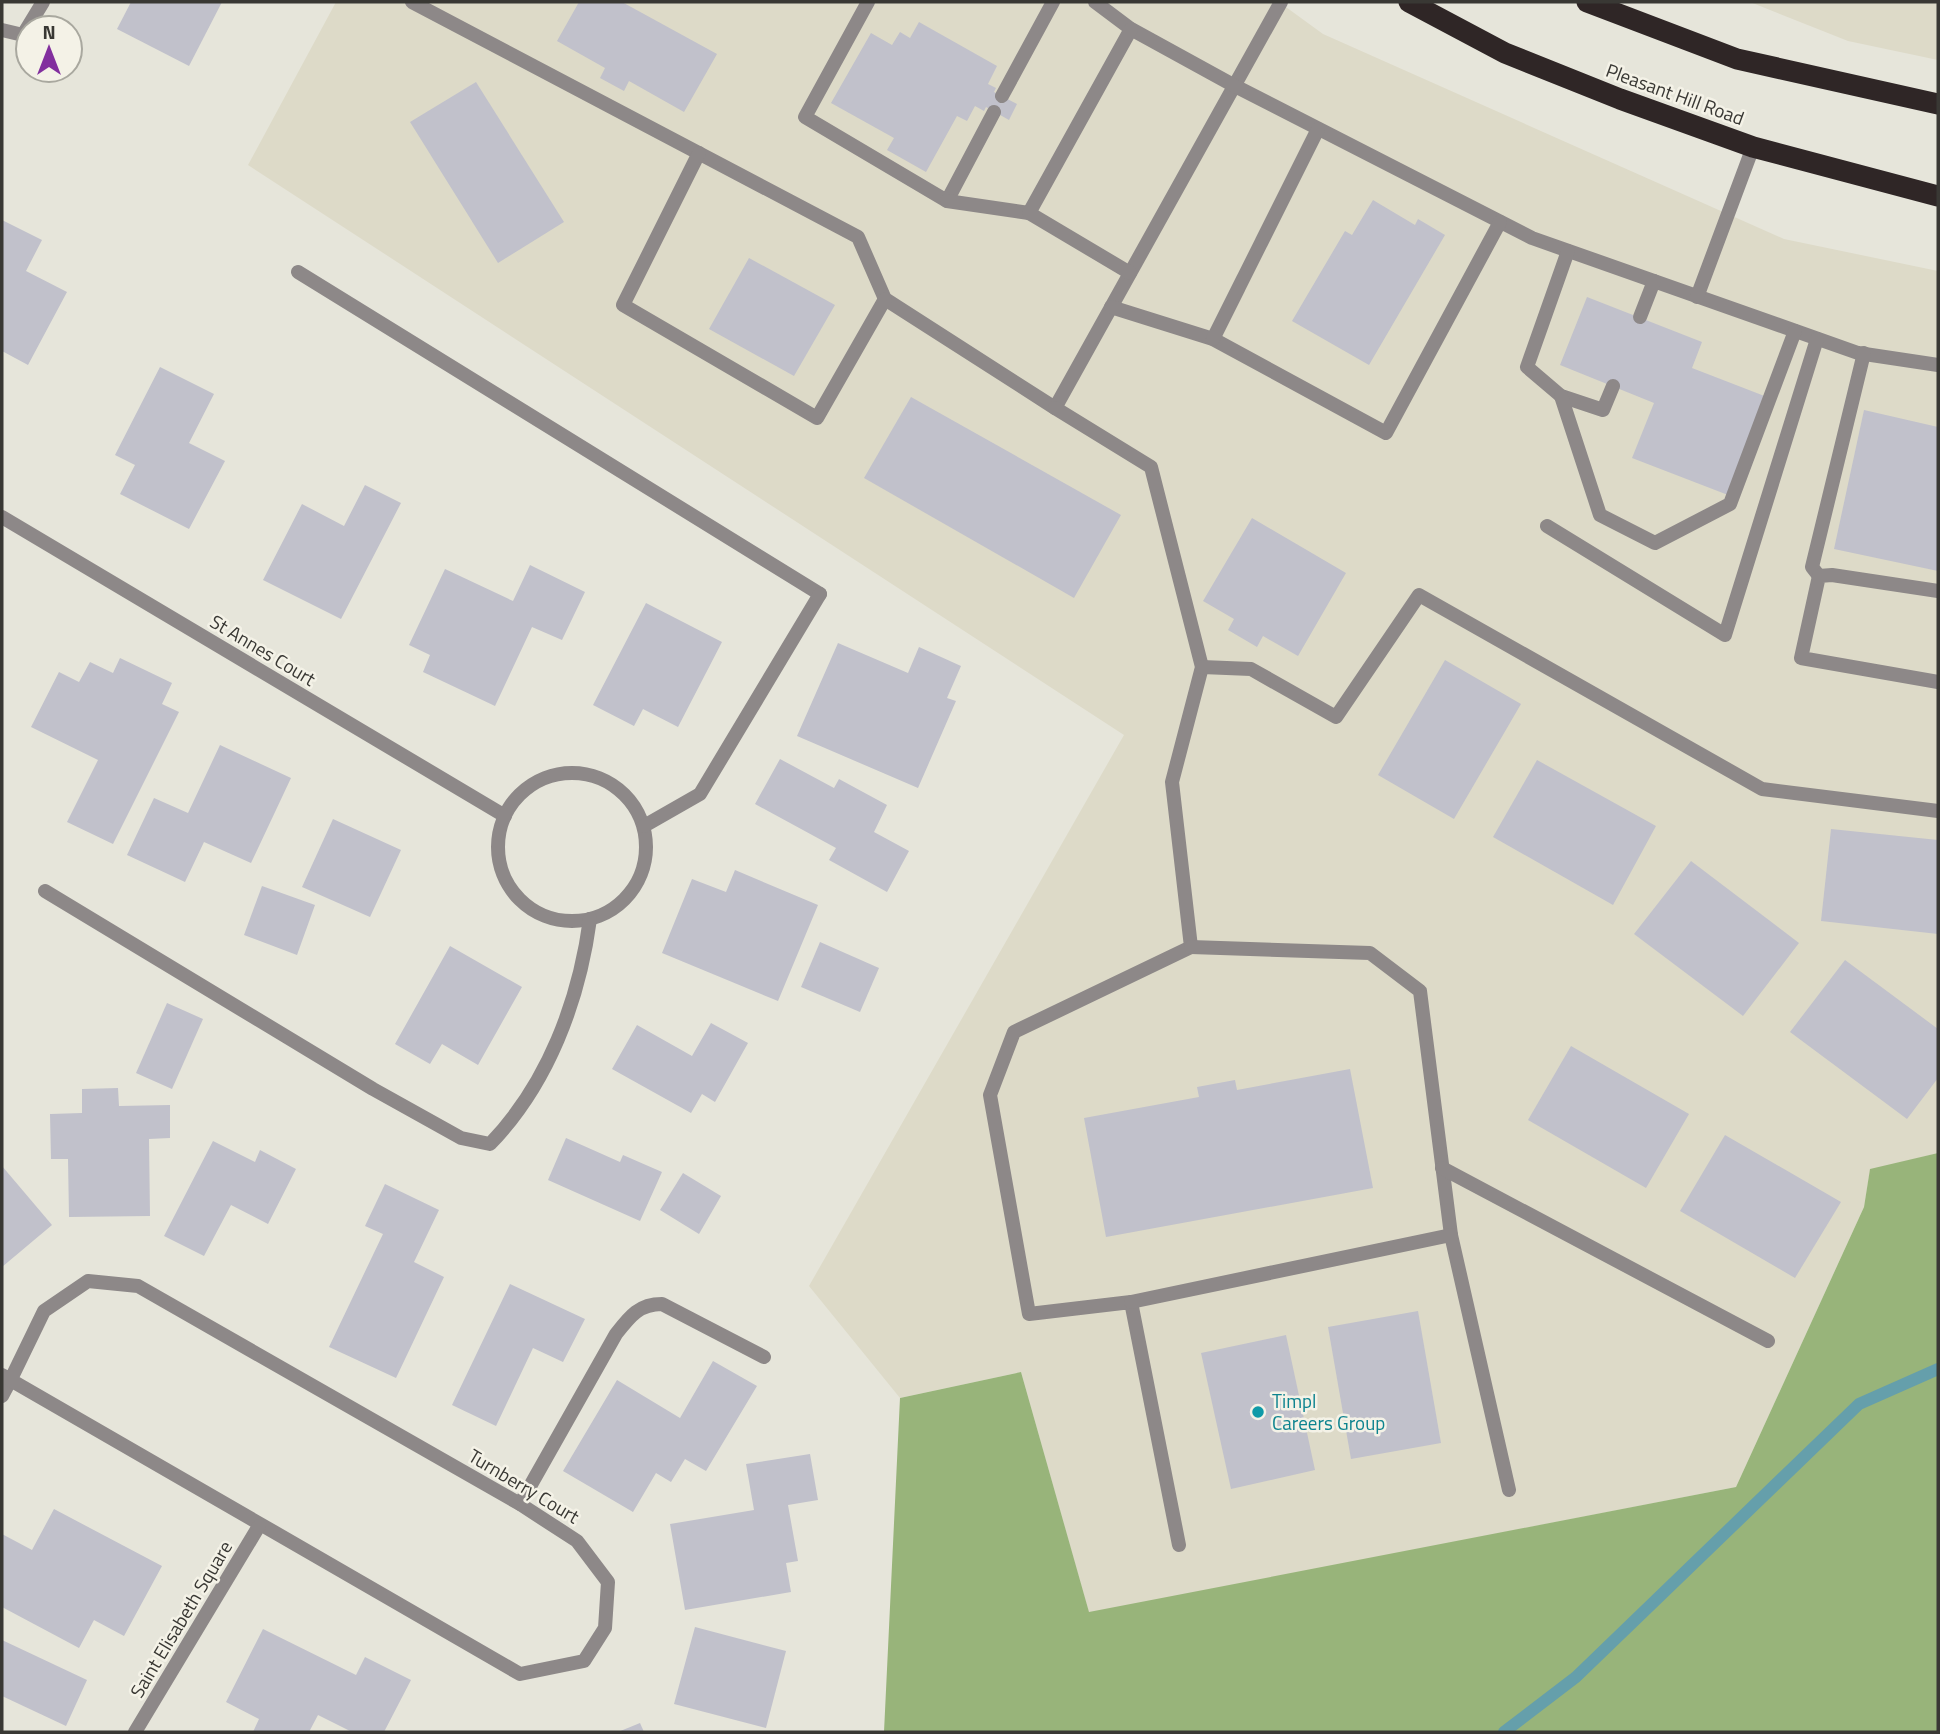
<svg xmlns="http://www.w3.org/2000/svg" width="1940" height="1734" viewBox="0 0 1940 1734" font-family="'Titillium Web',sans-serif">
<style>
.built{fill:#dddac8}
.forest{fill:#98b47a}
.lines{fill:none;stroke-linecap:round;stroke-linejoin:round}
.stream{stroke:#659fab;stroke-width:12}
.building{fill:#c1c1cb}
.lane{stroke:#8d8888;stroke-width:14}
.street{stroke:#8d8888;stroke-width:14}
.highway{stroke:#2f2626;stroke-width:21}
.culture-dot{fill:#0f9aa8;stroke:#f4f2e7;stroke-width:2.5}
.labels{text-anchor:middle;stroke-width:5;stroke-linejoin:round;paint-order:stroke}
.street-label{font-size:19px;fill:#393834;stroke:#f4f2e7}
.culture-label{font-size:19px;fill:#0d838f;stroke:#f4f2e7;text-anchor:start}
</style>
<rect width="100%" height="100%" fill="#e6e5da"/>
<!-- built -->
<g class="built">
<polygon points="336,2 1279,2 1323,34 1784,239 1938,271 1938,1153 1870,1170 1864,1207 1736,1487 1089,1613 1021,1372 900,1398 809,1286 1124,735 248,165"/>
<polygon points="1750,2 1938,2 1938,60 1848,41"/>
</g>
<!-- forest -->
<polygon class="forest" points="1938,1153 1938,1732 884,1732 900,1398 1021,1372 1089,1612 1736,1487 1864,1207 1870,1169"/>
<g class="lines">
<!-- stream -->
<polyline class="stream" points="1504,1732 1576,1677 1859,1404 1938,1369"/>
</g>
<!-- building -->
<g class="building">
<polygon points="131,2 222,2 189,66 117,29"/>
<polygon points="579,2 622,2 717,54 684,112 629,81 624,91 600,78 605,68 557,41"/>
<polygon points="919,22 997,66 988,84 996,88 994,92 1017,104 1009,120 986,107 984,111 975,106 967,121 957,116 926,172 887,150 894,138 831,103 871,33 892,45 900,32 910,38"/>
<polygon points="476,82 564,222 498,263 410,122"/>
<polygon points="1373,200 1415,225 1418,219 1445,235 1369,365 1292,321 1345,231 1352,235"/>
<polygon points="2,220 42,240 26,271 67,292 28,365 2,351"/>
<polygon points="749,258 835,305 794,376 709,329"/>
<polygon points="1587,297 1702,342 1692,368 1767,397 1728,495 1632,458 1654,403 1560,365"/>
<polygon points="160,367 214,394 189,443 225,461 189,529 120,494 135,465 115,455"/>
<polygon points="911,397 1121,515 1074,598 864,478"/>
<polygon points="1864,410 1938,427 1938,571 1834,549"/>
<polygon points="365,485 401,503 341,619 263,580 302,504 344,526"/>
<polygon points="1252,518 1346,573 1298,656 1263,636 1257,647 1228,630 1234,619 1203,601"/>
<polygon points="530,565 585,592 562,640 532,627 495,706 423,672 430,655 409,645 445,569 513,601"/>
<polygon points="646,603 722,642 678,727 643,709 634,726 593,705"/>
<polygon points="838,643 908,673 919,647 961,666 947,698 956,701 918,788 797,736"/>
<polygon points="120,658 172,683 162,704 179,712 113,844 67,822 98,760 31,727 59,672 79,682 90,662 113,673"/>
<polygon points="1445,660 1521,704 1454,819 1378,775"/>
<polygon points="220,745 291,778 251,863 204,842 185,882 127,855 154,798 188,813"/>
<polygon points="780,759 834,788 839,779 887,805 874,832 909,851 887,892 829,860 836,848 755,804"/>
<polygon points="1537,760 1656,826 1613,905 1493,837"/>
<polygon points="333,819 401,850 370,917 302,887"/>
<polygon points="1831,829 1938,840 1938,934 1821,921"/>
<polygon points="1691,861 1799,943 1743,1016 1634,934"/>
<polygon points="735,870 818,905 778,1001 662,953 692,879 726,892"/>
<polygon points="262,886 315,905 297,955 244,935"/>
<polygon points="820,942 879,968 860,1012 801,987"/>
<polygon points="450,946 522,987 478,1065 442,1044 430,1064 395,1044"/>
<polygon points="1845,960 1938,1029 1938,1078 1907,1119 1790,1032"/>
<polygon points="167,1003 203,1019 172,1089 136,1073"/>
<polygon points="711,1023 748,1043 715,1102 702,1094 691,1113 612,1069 637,1025 692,1056"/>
<polygon points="1571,1046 1689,1114 1646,1188 1528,1120"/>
<polygon points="1350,1069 1373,1188 1106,1237 1084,1118 1199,1097 1197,1087 1235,1080 1237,1090"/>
<polygon points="118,1088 119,1106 170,1105 170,1138 149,1139 150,1216 69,1217 68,1159 51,1159 50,1114 82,1113 82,1089"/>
<polygon points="1725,1135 1841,1202 1795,1278 1680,1211"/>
<polygon points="566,1138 620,1162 623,1155 662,1172 640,1221 548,1180"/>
<polygon points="213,1141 255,1162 260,1150 296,1169 268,1224 231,1205 204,1256 164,1236"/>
<polygon points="2,1166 52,1225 2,1267"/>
<polygon points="683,1173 721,1196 699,1234 660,1210"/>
<polygon points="385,1184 439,1210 414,1262 444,1277 396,1378 329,1347 383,1234 365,1226"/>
<polygon points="510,1284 585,1319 563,1362 533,1348 496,1426 452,1405"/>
<polygon points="1418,1311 1441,1443 1351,1459 1328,1327"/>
<polygon points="1286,1335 1315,1470 1231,1489 1201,1353"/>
<polygon points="713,1361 757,1386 706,1471 685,1459 671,1482 656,1473 633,1512 563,1471 617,1380 680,1418"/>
<polygon points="810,1454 818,1500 788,1505 798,1561 786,1563 791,1592 685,1610 670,1524 754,1510 746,1464"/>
<polygon points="54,1509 162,1566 124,1636 94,1620 79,1648 2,1607 2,1534 32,1550"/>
<polygon points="695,1627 786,1651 766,1728 674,1704"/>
<polygon points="263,1629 356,1675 365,1657 411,1680 384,1732 352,1732 318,1715 309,1732 253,1732 259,1719 226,1702"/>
<polygon points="2,1640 87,1680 66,1726 2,1696"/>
<polygon points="640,1723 644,1732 618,1732"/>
</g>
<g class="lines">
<!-- lane -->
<g class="lane">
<polyline points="412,2 858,237 885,299 1055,408 1281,2"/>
<polyline points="868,2 805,117 947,201 994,112"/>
<polyline points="1095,2 1131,29 1233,85 1532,238 1858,353 1938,365"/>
<polyline points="2,30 23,35 43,2"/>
<polyline points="1002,96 1053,2"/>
<polyline points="699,153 623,305 817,418 885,299"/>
<polyline points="947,201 1029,213"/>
<polyline points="1568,251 1527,367 1561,396 1603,410 1613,386"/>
<polyline points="298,272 820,594"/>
<polyline points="1130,273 1029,213 1131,29"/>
<polyline points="1697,297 1753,147"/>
<polyline points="1111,307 1213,339 1386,433 1500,222"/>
<polyline points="1640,317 1654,281"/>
<polyline points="1213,339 1318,129"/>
<polyline points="1561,396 1600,515 1655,543 1730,504 1795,331"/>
<polyline points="1055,408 1151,467 1202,667 1172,782 1191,947 1014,1032 990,1095 1029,1314 1131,1302 1179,1545"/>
<polyline points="1547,526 1725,635 1817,339"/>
<polyline points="1819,576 1812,567 1864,353"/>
<polyline points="1938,591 1832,575 1819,576 1801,658 1938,682"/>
<polyline points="1202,667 1251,669 1336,717 1419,595 1762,789 1938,811"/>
<polyline points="1191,947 1370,953 1420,991 1451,1235"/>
<polyline points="1442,1168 1768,1341"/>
<polyline points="1131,1302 1451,1235 1509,1490"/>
<polyline points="2,1396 11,1379"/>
<path d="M520,1504L616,1334C630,1316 639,1304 662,1304L764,1357"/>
</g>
<!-- street -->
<g class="street">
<polyline points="2,517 505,816"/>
<circle cx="572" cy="847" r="74"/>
<polyline points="644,826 700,794 820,594"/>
<path d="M45,891L373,1089L461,1138L490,1144C548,1084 579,1001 590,919"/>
<polyline points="2,1375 520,1674 584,1661 605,1628 608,1582 577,1541 520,1504 138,1286 88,1281 44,1311 11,1379"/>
<polyline points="135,1732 259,1526"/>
</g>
<!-- highway -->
<g class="highway">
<polyline points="1409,2 1505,53 1620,99 1753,147 1938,196"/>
<polyline points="1587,2 1737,59 1938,104"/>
</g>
</g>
<!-- markers -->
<circle class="culture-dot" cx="1258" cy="1412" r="7"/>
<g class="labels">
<!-- street labels -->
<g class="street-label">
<text transform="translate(1675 94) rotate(20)" y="7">Pleasant Hill Road</text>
<text transform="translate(263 650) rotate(31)" y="7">St Annes Court</text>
<text transform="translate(524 1486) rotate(31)" y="7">Turnberry Court</text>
<text transform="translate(181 1619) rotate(-59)" y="7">Saint Elisabeth Square</text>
</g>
<!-- culture labels -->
<g class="culture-label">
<text x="1272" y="1408">Timpl<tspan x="1272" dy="22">Careers Group</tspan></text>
</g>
</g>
<!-- border -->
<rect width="1940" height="1734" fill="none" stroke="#393834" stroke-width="7"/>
<!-- north arrow -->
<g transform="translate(49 49)"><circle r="33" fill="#f4f2e7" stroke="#a9a89f" stroke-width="2"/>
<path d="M0-5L12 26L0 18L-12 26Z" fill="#822f9e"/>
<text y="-10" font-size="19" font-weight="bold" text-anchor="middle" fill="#393834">N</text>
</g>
</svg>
